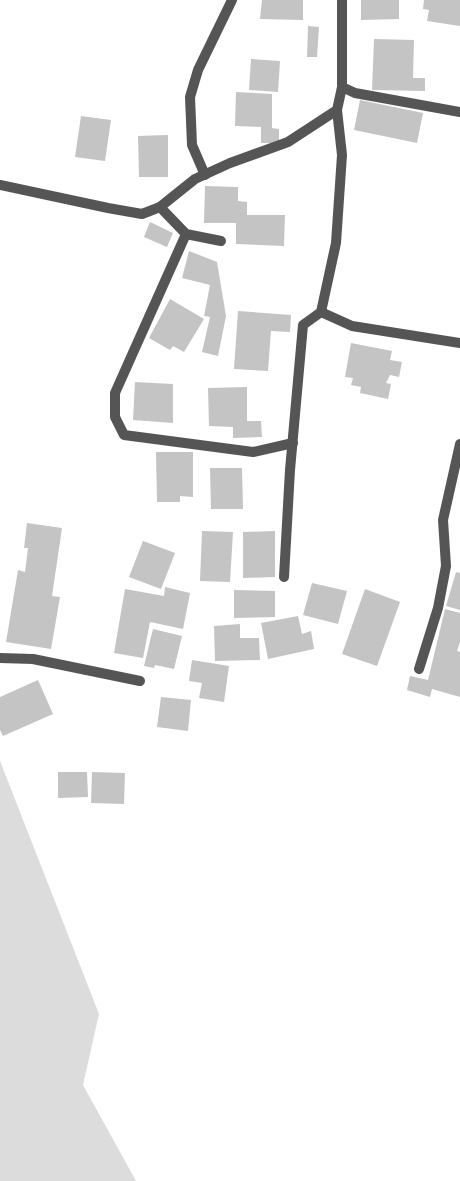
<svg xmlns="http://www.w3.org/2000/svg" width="460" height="1181" viewBox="0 0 460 1181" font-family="Helvetica,sans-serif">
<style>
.green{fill:#dcdcdc}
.building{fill:#c4c4c4}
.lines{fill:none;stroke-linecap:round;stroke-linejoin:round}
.minor{stroke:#555;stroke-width:10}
</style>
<rect width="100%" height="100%" fill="#fff"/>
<!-- green -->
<polygon class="green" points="0,761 99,1014 83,1085 136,1181 0,1181"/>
<!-- building -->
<g class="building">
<polygon points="262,0 303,0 303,20 260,19"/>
<polygon points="361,0 399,0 399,19 361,20"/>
<polygon points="424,0 460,0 460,26 427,21 429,10 423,9"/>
<polygon points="308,26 319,27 317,57 307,57"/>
<polygon points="374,39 414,40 413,78 425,78 425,91 372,90"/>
<polygon points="251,59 280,61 278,92 249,90"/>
<polygon points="236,92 272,94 272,128 279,129 279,143 261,143 261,127 235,126"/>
<polygon points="360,100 423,113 417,143 354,130"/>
<polygon points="81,116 111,120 105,161 75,157"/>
<polygon points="168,135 168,177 139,177 138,136"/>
<polygon points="205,186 238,187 238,201 247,202 247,215 285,215 284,246 236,244 236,223 204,223"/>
<polygon points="150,222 173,233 167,247 144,237"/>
<polygon points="189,251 217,262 226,316 218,356 202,352 210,317 204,316 210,285 182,278"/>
<polygon points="170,299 204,319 184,352 173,346 170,350 149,338"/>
<polygon points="238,311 291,315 290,332 271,331 268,371 234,369"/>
<polygon points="351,343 392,351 390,360 402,362 399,377 390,375 386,383 391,384 388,399 360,393 361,387 351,385 353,378 345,377"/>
<polygon points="135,382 173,384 173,423 133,420"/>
<polygon points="247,387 247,421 261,421 262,437 233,438 233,427 209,426 208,388"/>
<polygon points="156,452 193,452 193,497 180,496 180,502 157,502"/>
<polygon points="210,468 242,468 243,509 211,509"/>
<polygon points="27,523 62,528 52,596 60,597 51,649 6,642 18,570 25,572 28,548 24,548"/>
<polygon points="202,531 233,532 230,582 200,581"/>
<polygon points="275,531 275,577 243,578 243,532"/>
<polygon points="143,541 175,553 161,589 129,577"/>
<polygon points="456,572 460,573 460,610 446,606"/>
<polygon points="312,583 347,591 338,624 303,615"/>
<polygon points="165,587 190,593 183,629 150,622 143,658 114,653 125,589 164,596"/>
<polygon points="365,589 400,602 377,666 342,654"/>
<polygon points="234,590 275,591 275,617 234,618"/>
<polygon points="445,609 460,613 460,642 457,651 460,652 460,697 432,689 430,697 407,690 410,676 428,680"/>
<polygon points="298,616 302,634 311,631 314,649 268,659 261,623"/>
<polygon points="240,624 240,638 259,638 260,660 215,661 214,626"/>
<polygon points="153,629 182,636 174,669 155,665 154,668 144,666"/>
<polygon points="192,660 229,666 224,702 199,698 202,683 189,681"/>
<polygon points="38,680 53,714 3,736 0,730 0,697"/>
<polygon points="161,697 191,700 188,731 157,727"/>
<polygon points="58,772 87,772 88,797 58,798"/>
<polygon points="92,772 125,773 124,804 91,803"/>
</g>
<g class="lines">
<!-- minor -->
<g class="minor">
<polyline points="342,87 355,93 460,112"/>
<polyline points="205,175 192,145 190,97 198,70 232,0"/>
<polyline points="0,185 108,208 142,214 160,207 195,179 230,163 288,142 337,110 342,87 342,0"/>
<polyline points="160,207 186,234 221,241"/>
<polyline points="186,234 115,393 115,417 124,435 253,452 293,443"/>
<polyline points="321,312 352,326 460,343"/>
<polyline points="284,577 290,470 303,325 321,312 336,243 342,155 337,110"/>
<polyline points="0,658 33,659 140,681"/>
<polyline points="419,669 438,608 446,566 443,520 460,444"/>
</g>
</g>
</svg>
